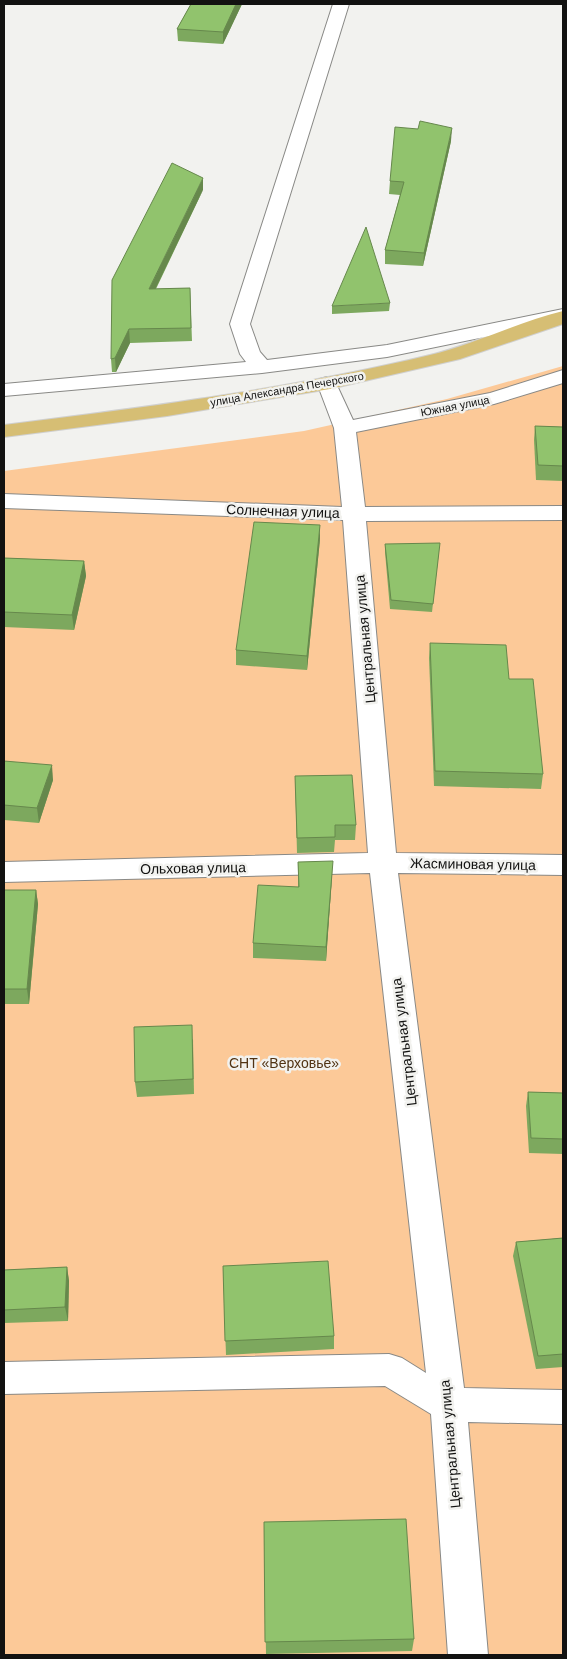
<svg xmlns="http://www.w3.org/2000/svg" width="567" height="1659" viewBox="0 0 567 1659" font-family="Helvetica,sans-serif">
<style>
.green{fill:#fcc998}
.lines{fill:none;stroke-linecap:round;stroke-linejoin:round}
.minor-casing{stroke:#898986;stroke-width:2}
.major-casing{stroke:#d0d0cf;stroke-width:2}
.minor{fill:#fff;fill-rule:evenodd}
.major{fill:#d6be74;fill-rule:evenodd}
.wall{fill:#7da85e}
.shaded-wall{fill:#66884c}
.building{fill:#91c36d;stroke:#66884c}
.labels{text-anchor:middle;stroke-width:5;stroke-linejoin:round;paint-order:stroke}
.far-street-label{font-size:11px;fill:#121211;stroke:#f2f2ef}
.street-label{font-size:14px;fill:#121211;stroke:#f2f2ef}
.park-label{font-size:14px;fill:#513313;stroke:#f2f2ef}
</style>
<rect width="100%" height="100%" fill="#f2f2ef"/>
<!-- green -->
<polygon class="green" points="563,366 563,1655 4,1655 4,471 304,431 447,399"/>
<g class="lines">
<!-- minor casing -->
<g class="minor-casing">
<g id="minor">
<polygon points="333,4 349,4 250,324 260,352 267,360 387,345 563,309 563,321 387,357 262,373 4,396 4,384 246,362 240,354 230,324"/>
<polygon points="563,370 563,383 494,404 356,432 365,507 563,506 563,520 366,521 396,853 563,855 563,875 398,873 464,1388 563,1390 563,1424 468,1422 488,1655 448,1655 431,1414 385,1386 4,1394 4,1362 389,1354 402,1358 426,1373 370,873 4,882 4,862 368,853 343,520 4,508 4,494 342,507 334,428 317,383 320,379 327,377 334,379 353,420 490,393"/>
</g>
</g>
<!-- major casing -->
<g class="major-casing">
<path id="major" d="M563,311V324L460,359L330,389L167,416L4,437V425C147,407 290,389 430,355C475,344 518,322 563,311Z"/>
</g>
<!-- minor -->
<use href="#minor" class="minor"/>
<!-- major -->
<use href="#major" class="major"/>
</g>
<!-- wall -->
<g class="wall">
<polygon points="191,4 242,4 223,44 178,41 177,29"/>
<polygon points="451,141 423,266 385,264 385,250 400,195 389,194 390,181"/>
<polygon points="203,190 156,289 190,288 192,341 130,343 116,372 112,372 111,359"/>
<polygon points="390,303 389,311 332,314 332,306"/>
<polygon points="535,426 563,427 563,481 536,480 534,440"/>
<polygon points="320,539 307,670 236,665 236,650"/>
<polygon points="385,544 439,551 432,612 390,609 385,552"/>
<polygon points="4,558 84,561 86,576 74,630 4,627"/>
<polygon points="430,643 509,679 543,774 541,789 434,786 429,658"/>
<polygon points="4,761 53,780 39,823 4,820"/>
<polygon points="295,776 356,825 355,840 335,840 334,852 297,853"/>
<polygon points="298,862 332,876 326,961 253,958 253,943 298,887"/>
<polygon points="4,890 36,890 38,904 29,1004 4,1004"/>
<polygon points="193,1039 194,1094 137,1097 135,1082"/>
<polygon points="528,1092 563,1093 563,1154 529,1153 526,1106"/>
<polygon points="563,1238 563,1367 536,1369 513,1256 516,1242"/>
<polygon points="223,1266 334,1336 334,1349 226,1355"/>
<polygon points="67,1267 69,1281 68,1321 4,1323 4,1270"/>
<polygon points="264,1522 414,1639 412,1651 266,1654"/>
</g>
<!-- shaded-wall -->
<g class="shaded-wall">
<polygon points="236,4 242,4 223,44 223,32"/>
<polygon points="452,128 451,141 423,266 424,253"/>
<polygon points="203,178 203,190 149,302 149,289"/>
<polygon points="129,329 130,343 116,372 115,358"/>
<polygon points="320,525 320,539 307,670 307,656"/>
<polygon points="84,561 86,576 74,630 72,615"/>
<polygon points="52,765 53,780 39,823 37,808"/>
<polygon points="333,861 332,876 326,961 326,947"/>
<polygon points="36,890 38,904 29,1004 27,989"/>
<polygon points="67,1267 69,1281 68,1321 65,1307"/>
</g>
<!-- building -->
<g class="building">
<polygon points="191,4 236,4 223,32 177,29"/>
<polygon points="420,121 452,128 424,253 385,250 404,182 390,181 395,127 418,129"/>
<polygon points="172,163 203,178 149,289 190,288 191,328 129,329 115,358 111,359 112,280"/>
<polygon points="366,227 390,303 332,306"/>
<polygon points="535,426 563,427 563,466 538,465"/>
<polygon points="254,522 320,525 307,656 236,650"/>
<polygon points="440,543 433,604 391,600 385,544"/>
<polygon points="4,558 84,561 72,615 4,612"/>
<polygon points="430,643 506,645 509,679 533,679 543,774 435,771"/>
<polygon points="4,761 52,765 37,808 4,805"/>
<polygon points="352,775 356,825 335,825 335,837 297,838 295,776"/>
<polygon points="333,861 326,947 253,943 258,885 299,887 298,862"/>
<polygon points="4,890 36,890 27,989 4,989"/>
<polygon points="192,1025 193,1079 135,1082 134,1027"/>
<polygon points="528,1092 563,1093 563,1139 531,1138"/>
<polygon points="563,1238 563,1354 538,1356 516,1242"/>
<polygon points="328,1261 334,1336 225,1341 223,1266"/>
<polygon points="67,1267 65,1307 4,1310 4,1270"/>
<polygon points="406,1519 414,1639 265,1642 264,1522"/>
</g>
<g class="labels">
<!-- far-street labels -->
<g class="far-street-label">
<text transform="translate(287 389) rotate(-10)" y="4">улица Александра Печерского</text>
<text transform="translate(455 406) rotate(-11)" y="4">Южная улица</text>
</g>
<!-- street labels -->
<g class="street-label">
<text transform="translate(283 511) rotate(2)" y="5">Солнечная улица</text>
<text transform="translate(365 639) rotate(-95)" y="5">Центральная улица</text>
<text transform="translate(473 864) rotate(1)" y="5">Жасминовая улица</text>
<text transform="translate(193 868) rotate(-1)" y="5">Ольховая улица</text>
<text transform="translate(404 1042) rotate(-97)" y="5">Центральная улица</text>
<text transform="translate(450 1444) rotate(-95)" y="5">Центральная улица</text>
</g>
<!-- park labels -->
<g class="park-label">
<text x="284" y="1068">СНТ «Верховье»</text>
</g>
</g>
<!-- border -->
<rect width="567" height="1659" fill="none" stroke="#121211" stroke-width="10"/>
</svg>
